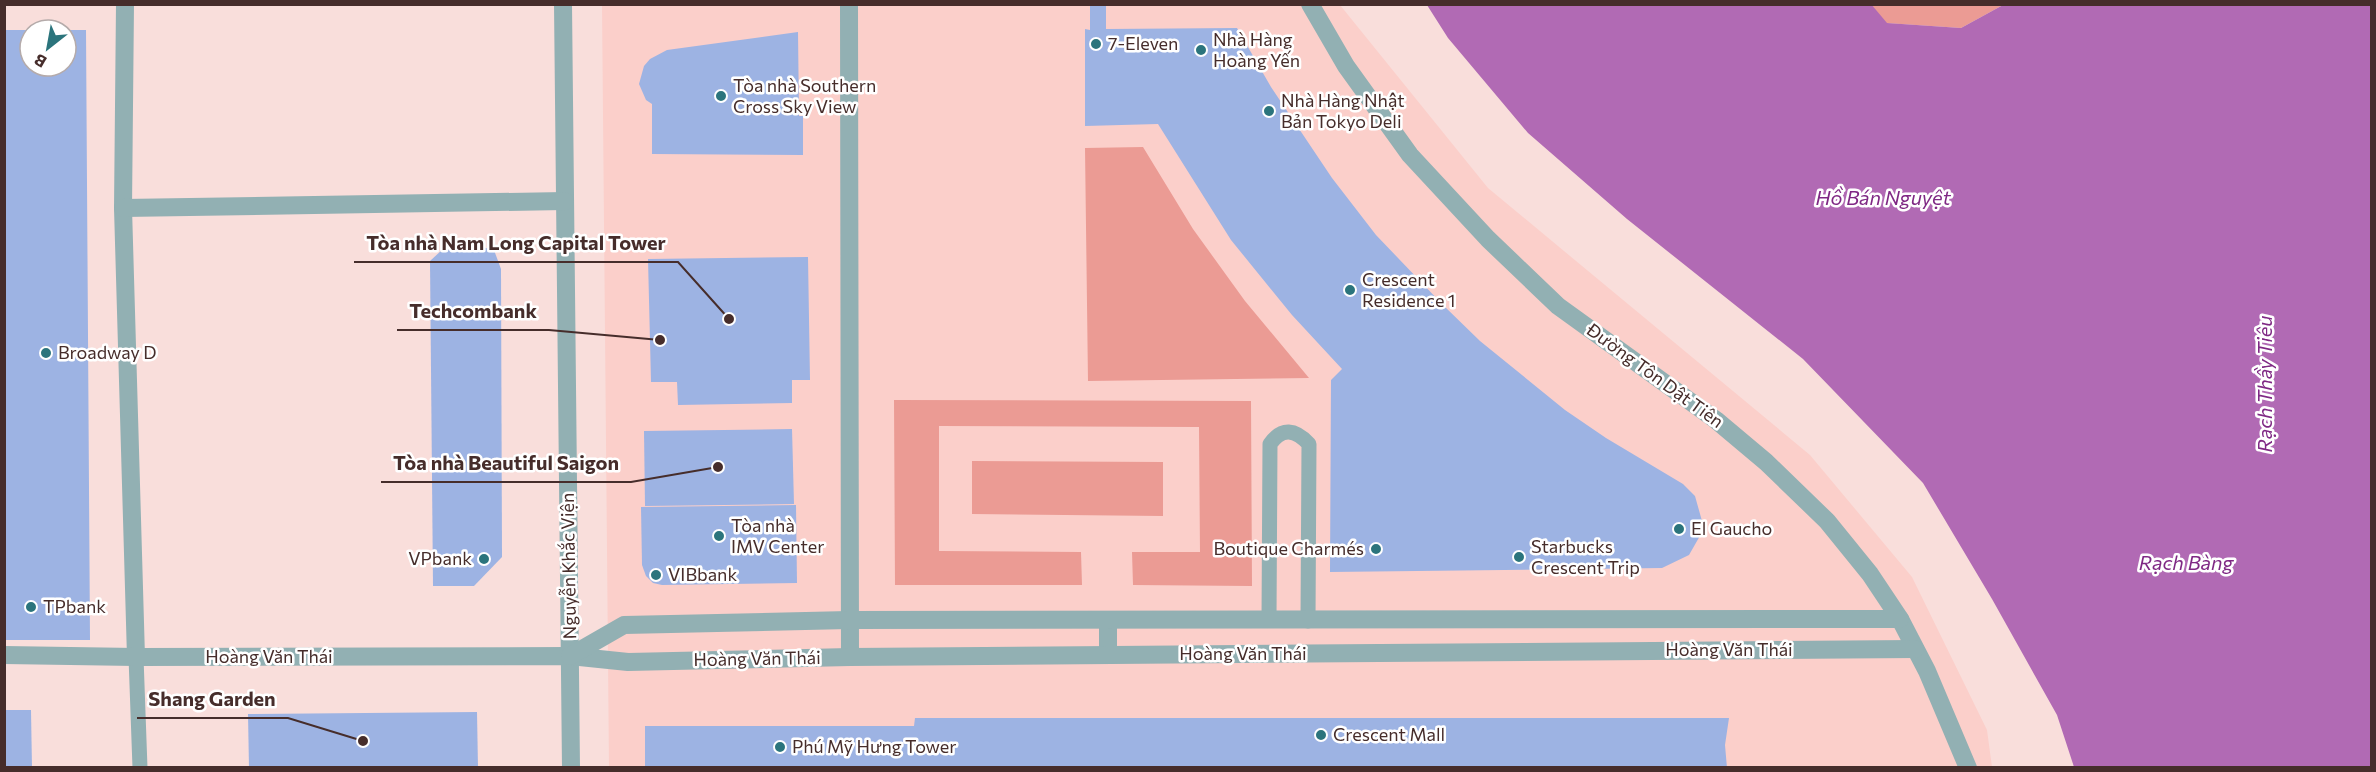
<svg xmlns="http://www.w3.org/2000/svg" width="2376" height="772" viewBox="0 0 2376 772" font-family="Commissioner,sans-serif">
<style>
.built{fill:#fbcfca}
.green{fill:#eb9b94}
.water{fill:#b16ab4}
.building{fill:#9db3e3}
.lines{fill:none;stroke-linecap:round;stroke-linejoin:round}
.lane{stroke:#92b0b3;stroke-width:15}
.street{stroke:#92b0b3;stroke-width:18}
.poi-dot{fill:#2b747c;stroke:#fff;stroke-width:2}
.labels{text-anchor:middle;stroke-width:5;stroke-linejoin:round;paint-order:stroke}
.poi-label{font-size:18px;fill:#462d2b;stroke:#fff;text-anchor:start}
.street-label{font-size:18px;fill:#462d2b;stroke:#fff}
.water-label{font-size:20px;font-style:italic;fill:#7f2884;stroke:#fff}
.leader{fill:none;stroke:#462d2b;stroke-width:2}
.callout-dot{fill:#462d2b;stroke:#fff;stroke-width:2}
.callout-label{font-size:20px;text-anchor:middle;font-weight:bold;fill:#462d2b;stroke:#fff;stroke-width:5;stroke-linejoin:round;paint-order:stroke}
</style>
<rect width="100%" height="100%" fill="#f9dedb"/>
<!-- built -->
<polygon class="built" points="602,5 1340,5 1488,188 1810,455 1912,577 1987,730 1992,767 609,767"/>
<!-- green -->
<g class="green">
<polygon points="1871,5 2003,5 1961,28 1886,23"/>
<polygon points="1143,147 1193,229 1245,301 1309,378 1088,381 1085,148"/>
<polygon points="894,400 1251,401 1252,586 1133,585 1132,552 1200,552 1199,427 939,426 939,551 1081,552 1082,585 895,585"/>
<polygon points="972,461 1163,462 1163,516 972,514"/>
</g>
<!-- water -->
<polygon class="water" points="1871,4 1887,23 1961,28 2003,5 2371,5 2371,767 2074,767 2057,715 1992,599 1923,483 1803,359 1627,219 1528,133 1448,38 1427,5"/>
<!-- building -->
<g class="building">
<polygon points="1090,4 1106,4 1106,29 1237,28 1271,87 1332,178 1376,235 1443,305 1480,341 1565,410 1606,438 1683,484 1695,496 1702,521 1701,534 1689,555 1662,568 1330,572 1331,380 1342,369 1292,315 1231,240 1158,124 1085,126 1085,29 1090,30"/>
<polygon points="4,30 30,30 30,66 66,66 66,30 86,30 90,640 4,640"/>
<polygon points="798,32 799,116 803,116 803,155 652,154 652,104 646,100 639,84 644,66 650,59 667,50"/>
<polygon points="478,246 494,250 501,269 502,557 474,586 433,586 430,261 443,249"/>
<polygon points="808,257 810,380 792,380 792,403 678,405 677,382 651,382 648,259"/>
<polygon points="792,429 794,504 645,506 644,431"/>
<polygon points="796,505 797,583 662,585 653,583 646,576 642,565 641,507"/>
<polygon points="4,710 31,710 32,768 4,768"/>
<polygon points="477,712 478,768 249,768 248,714"/>
<polygon points="915,718 1729,718 1725,745 1727,768 645,768 645,726 914,726"/>
</g>
<g class="lines">
<!-- lane -->
<g class="lane">
<path d="M1269,620L1270,444C1282,427 1295,429 1309,444L1308,621"/>
<polyline points="136,657 140,768"/>
</g>
<!-- street -->
<g class="street">
<polyline points="125,4 123,208 136,657"/>
<polyline points="563,4 571,768"/>
<polyline points="849,4 850,657"/>
<polyline points="1310,4 1346,66 1410,155 1488,239 1558,306 1716,420 1766,462 1827,521 1870,574 1900,619 1927,671 1968,768"/>
<polyline points="123,208 565,201"/>
<polyline points="1108,621 1108,655"/>
<polyline points="4,655 136,657 570,656 628,662 850,657 1915,649"/>
<polyline points="570,656 624,625 849,620 1900,619"/>
</g>
</g>
<!-- markers -->
<g class="poi-dot">
<circle cx="1096" cy="44" r="6"/>
<circle cx="1201" cy="50" r="6"/>
<circle cx="721" cy="96" r="6"/>
<circle cx="1269" cy="111" r="6"/>
<circle cx="1350" cy="290" r="6"/>
<circle cx="46" cy="353" r="6"/>
<circle cx="1679" cy="529" r="6"/>
<circle cx="719" cy="536" r="6"/>
<circle cx="1376" cy="549" r="6"/>
<circle cx="1519" cy="557" r="6"/>
<circle cx="484" cy="559" r="6"/>
<circle cx="656" cy="575" r="6"/>
<circle cx="31" cy="607" r="6"/>
<circle cx="1321" cy="735" r="6"/>
<circle cx="780" cy="747" r="6"/>
</g>
<g class="labels">
<!-- poi labels -->
<g class="poi-label">
<text x="1213" y="46">Nhà Hàng<tspan x="1213" dy="21">Hoàng Yến</tspan></text>
<text x="1108" y="50">7-Eleven</text>
<text x="733" y="92">Tòa nhà Southern<tspan x="733" dy="21">Cross Sky View</tspan></text>
<text x="1281" y="107">Nhà Hàng Nhật<tspan x="1281" dy="21">Bản Tokyo Deli</tspan></text>
<text x="1362" y="286">Crescent<tspan x="1362" dy="21">Residence 1</tspan></text>
<text x="58" y="359">Broadway D</text>
<text x="731" y="532">Tòa nhà<tspan x="731" dy="21">IMV Center</tspan></text>
<text x="1691" y="535">El Gaucho</text>
<text x="1531" y="553">Starbucks<tspan x="1531" dy="21">Crescent Trip</tspan></text>
<text x="1364" y="555" text-anchor="end">Boutique Charmés</text>
<text x="472" y="565" text-anchor="end">VPbank</text>
<text x="668" y="581">VIBbank</text>
<text x="43" y="613">TPbank</text>
<text x="1333" y="741">Crescent Mall</text>
<text x="792" y="753">Phú Mỹ Hưng Tower</text>
</g>
<!-- street labels -->
<g class="street-label">
<text transform="translate(1655 376) rotate(36)" y="6">Đường Tôn Dật Tiên</text>
<text transform="translate(569 566) rotate(-91)" y="6">Nguyễn Khắc Viện</text>
<text x="1729" y="656">Hoàng Văn Thái</text>
<text x="1243" y="660">Hoàng Văn Thái</text>
<text x="269" y="663">Hoàng Văn Thái</text>
<text transform="translate(757 659) rotate(-1)" y="6">Hoàng Văn Thái</text>
</g>
<!-- water labels -->
<g class="water-label">
<text x="1883" y="205">Hồ Bán Nguyệt</text>
<text transform="translate(2265 384) rotate(-90)" y="7">Rạch Thầy Tiêu</text>
<text x="2186" y="570">Rạch Bàng</text>
</g>
</g>
<!-- callouts -->
<path class="leader" d="M729 319L678 262H354M660 340L549 330H397M718 467L631 482H381M363 741L288 718H137"/>
<g class="callout-dot">
<circle cx="729" cy="319" r="6"/>
<circle cx="660" cy="340" r="6"/>
<circle cx="718" cy="467" r="6"/>
<circle cx="363" cy="741" r="6"/>
</g>
<g class="callout-label">
<text x="516" y="250">Tòa nhà Nam Long Capital Tower</text>
<text x="473" y="318">Techcombank</text>
<text x="506" y="470">Tòa nhà Beautiful Saigon</text>
<text x="212" y="706">Shang Garden</text>
</g>
<!-- border -->
<rect width="2376" height="772" fill="none" stroke="#462d2b" stroke-width="12"/>
<!-- north arrow -->
<g transform="translate(48 48) rotate(211)"><circle r="28" fill="#ffffff" stroke="#b5abaa" stroke-width="1.5"/>
<path d="M0-4.5L10 22L0 15L-10 22Z" fill="#2b747c"/>
<text y="-9" font-size="16" font-weight="bold" text-anchor="middle" fill="#462d2b">B</text>
</g>
</svg>
